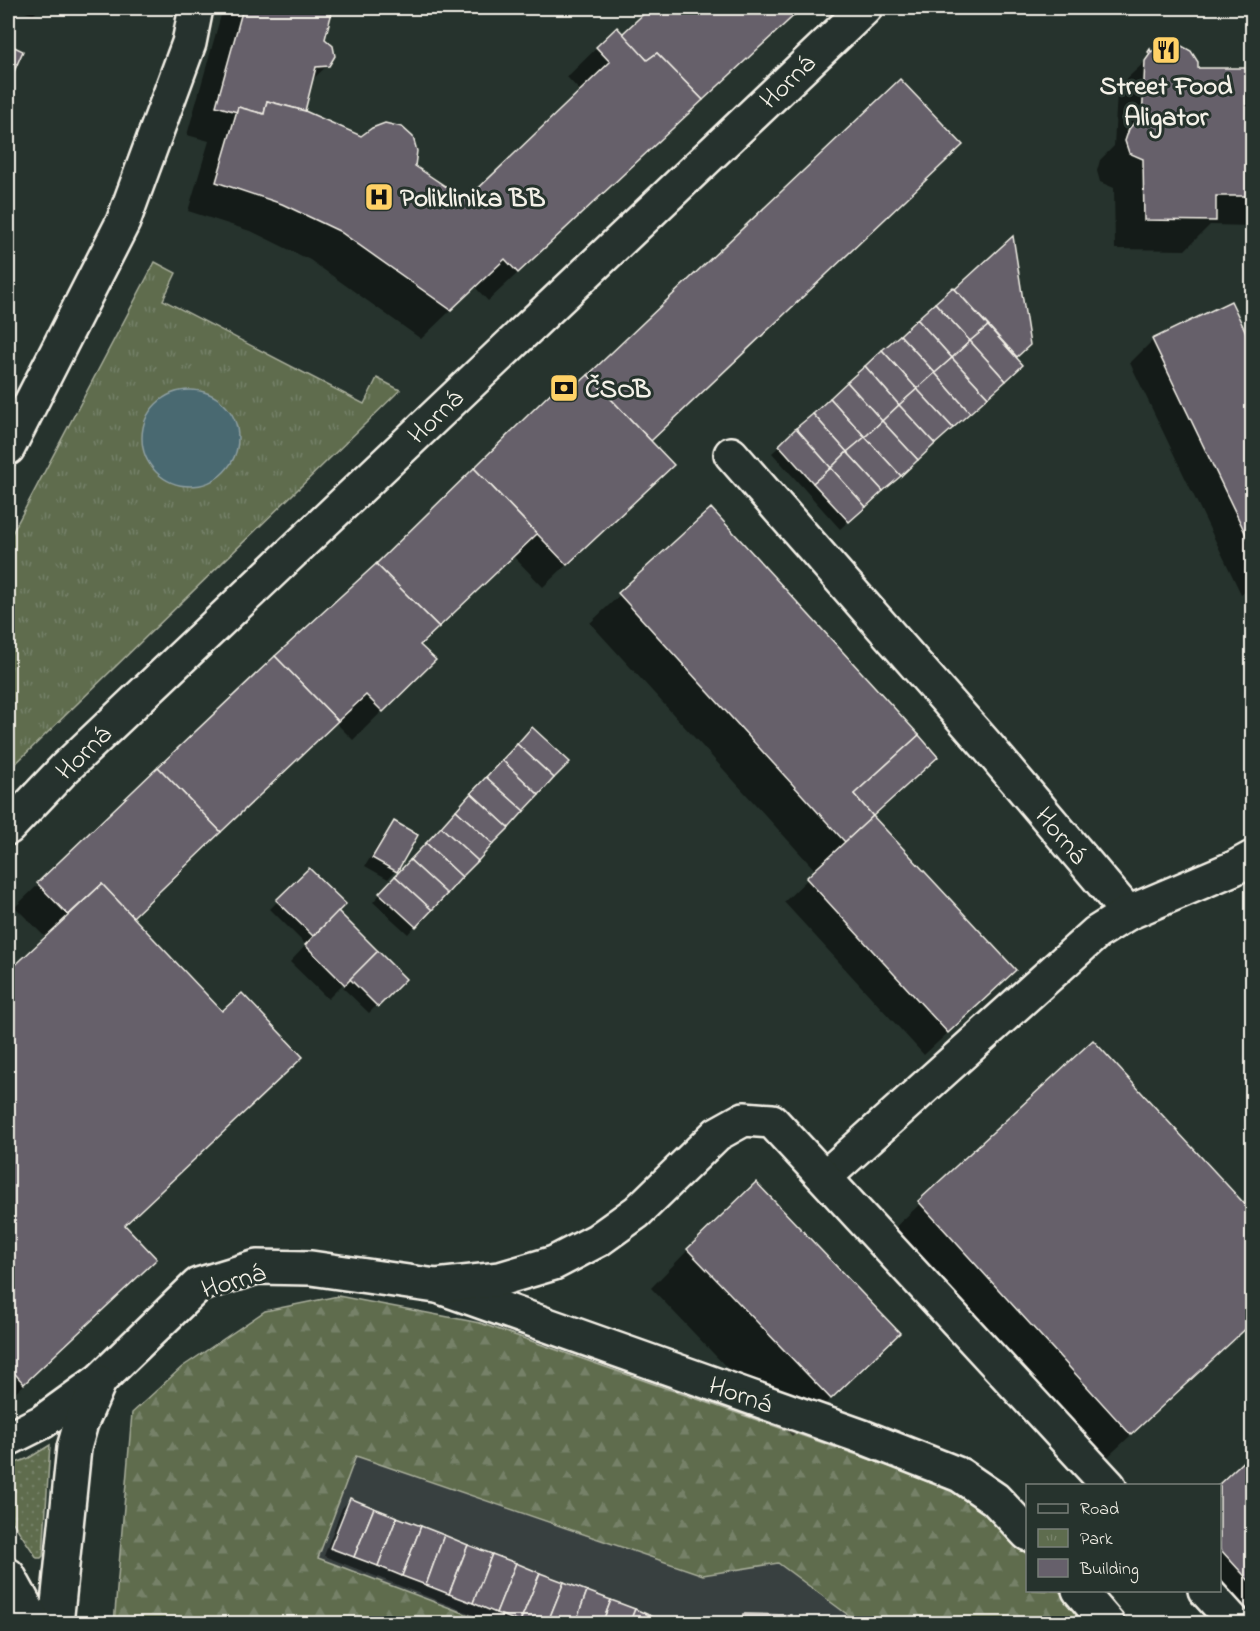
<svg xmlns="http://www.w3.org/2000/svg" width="1260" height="1631" viewBox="0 0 1260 1631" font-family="'Indie Flower',sans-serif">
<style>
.built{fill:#394040}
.grass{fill:url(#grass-dots);stroke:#a9ae9b;stroke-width:1.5}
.forest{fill:url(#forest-firs);stroke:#a9ae9b;stroke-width:1.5}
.park{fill:url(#park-tufts);stroke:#a9ae9b;stroke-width:1.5}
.water{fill:#4a6971;stroke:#8e9fa1;stroke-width:1.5}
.shadow{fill:#0007}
.building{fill:#66606b;stroke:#f4f1e8;stroke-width:1.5}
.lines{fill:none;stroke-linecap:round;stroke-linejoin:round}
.minor-casing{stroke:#f4f1e8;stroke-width:38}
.tertiary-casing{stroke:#f4f1e8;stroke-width:38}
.minor{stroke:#26332d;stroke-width:33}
.tertiary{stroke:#26332d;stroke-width:33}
.labels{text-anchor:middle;stroke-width:6;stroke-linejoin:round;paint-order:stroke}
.street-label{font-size:27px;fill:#f4f1e8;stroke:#26332d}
.poi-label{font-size:27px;font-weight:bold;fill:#f4f1e8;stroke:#26332d;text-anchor:start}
</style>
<defs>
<pattern id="grass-dots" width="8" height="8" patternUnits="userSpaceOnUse" patternTransform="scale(1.5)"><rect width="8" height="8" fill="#5e6c4e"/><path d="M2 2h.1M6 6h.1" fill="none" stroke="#768168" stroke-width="1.8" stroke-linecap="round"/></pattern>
<pattern id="forest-firs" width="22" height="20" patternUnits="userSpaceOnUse" patternTransform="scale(1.5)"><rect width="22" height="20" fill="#5e6c4e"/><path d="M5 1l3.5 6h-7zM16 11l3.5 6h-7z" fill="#768168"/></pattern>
<pattern id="park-tufts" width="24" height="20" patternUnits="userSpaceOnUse" patternTransform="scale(1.5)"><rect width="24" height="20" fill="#5e6c4e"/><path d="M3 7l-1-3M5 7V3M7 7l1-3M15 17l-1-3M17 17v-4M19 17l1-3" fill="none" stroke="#768168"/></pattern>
</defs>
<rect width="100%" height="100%" fill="#26332d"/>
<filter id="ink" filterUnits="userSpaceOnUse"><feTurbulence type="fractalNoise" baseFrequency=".0167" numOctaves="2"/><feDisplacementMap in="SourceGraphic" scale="12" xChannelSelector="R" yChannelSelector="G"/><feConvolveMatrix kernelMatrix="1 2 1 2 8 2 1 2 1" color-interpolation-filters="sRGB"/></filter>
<g filter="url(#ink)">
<!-- built -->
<polygon class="built" points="355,1456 703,1575 778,1563 858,1623 865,1623 490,1623 318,1558"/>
<!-- grass -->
<polygon class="grass" points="50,1445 43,1556 41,1558 37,1558 8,1515 8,1466 29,1458"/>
<!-- forest -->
<polygon class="forest" points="338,1296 480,1323 957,1490 1013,1537 1027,1555 1028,1590 1059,1591 1087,1623 859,1623 778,1563 703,1575 356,1456 318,1558 490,1623 114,1624 132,1413 182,1367 265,1311"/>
<!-- park -->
<polygon class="park" points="155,262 176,273 163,300 364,404 377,378 400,390 8,771 8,541"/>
<!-- water -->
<circle class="water" cx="190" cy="438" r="48"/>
<!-- shadow -->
<g class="shadow">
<polygon points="16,8 40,8 33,15"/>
<polygon points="223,8 331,8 323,39 328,65 311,81 303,112 413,166 466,202 581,92 567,77 616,29 622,36 653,8 802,8 488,301 475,287 421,339 310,260 253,232 188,211 209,141 187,135"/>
<polygon points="1165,43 1244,107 1252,107 1252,226 1210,225 1185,250 1115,249 1114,188 1100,182 1097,171 1100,160 1114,146 1117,91 1120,85"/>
<polygon points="961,145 649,442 648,488 543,587 513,556 419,646 434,660 353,740 336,723 377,565 570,376 579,386"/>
<polygon points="1012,239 1029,344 1015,358 1013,372 840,529 772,453 955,292"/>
<polygon points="1153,340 1252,346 1252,589 1241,594 1130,363"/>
<polygon points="710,510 872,816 991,993 924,1055 784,902 816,871 590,623"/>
<polygon points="525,737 415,926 408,934 373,902"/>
<polygon points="158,769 131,917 124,1226 155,1259 8,1400 8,974 46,938 15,907"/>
<polygon points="395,823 416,835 395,871 388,879 365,866 387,831"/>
<polygon points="309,870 315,933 403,979 369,1013 343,988 356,975 354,973 328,999 290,962 306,945 270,909"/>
<polygon points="1093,1042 1252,1214 1252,1323 1101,1463 890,1232"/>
<polygon points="688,1250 860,1370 792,1436 651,1288"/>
<polygon points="1252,1455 1252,1624 1216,1624 1186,1590 1220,1590 1219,1486"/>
<polygon points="350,1500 666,1624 497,1624 324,1556 342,1508"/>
<polygon points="743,1616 790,1624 736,1624"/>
</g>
<!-- building -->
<g class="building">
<polygon points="243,8 333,8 325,39 333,46 335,56 329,66 316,67 305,111 267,101 264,114 238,107 237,112 216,106"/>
<polygon points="650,8 802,8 703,100 657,53 647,60 622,34"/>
<polygon points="617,27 647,60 657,53 703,100 518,273 505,259 451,310 339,231 282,204 216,182 238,107 264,114 267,101 305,111 361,136 372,128 385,123 402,127 413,137 417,151 415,166 466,200 610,62 596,47"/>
<polygon points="1165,41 1167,44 1180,45 1191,51 1198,62 1198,68 1247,68 1246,105 1252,105 1252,196 1216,196 1216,221 1144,220 1143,159 1129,153 1125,141 1129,129 1134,123 1142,121 1145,61 1150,54 1148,52 1150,49 1151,52 1164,44 1163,42"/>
<polygon points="8,44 23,51 8,85"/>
<polygon points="900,79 963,145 651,441 588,375"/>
<polygon points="1013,236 1030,345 1017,357 955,289"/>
<polygon points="953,287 988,326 970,341 935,303"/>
<polygon points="1231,301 1252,345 1252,547 1152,339"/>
<polygon points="935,303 970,341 952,358 917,319"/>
<polygon points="917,319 952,358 935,373 900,335"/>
<polygon points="988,326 1023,365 1006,381 970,341"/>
<polygon points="900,335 935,373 917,389 882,350"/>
<polygon points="970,341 1006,381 988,397 952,358"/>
<polygon points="882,350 917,389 899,405 865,366"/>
<polygon points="952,358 988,397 970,413 935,373"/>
<polygon points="865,366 899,405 882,421 847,382"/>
<polygon points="935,373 970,413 953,428 917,389"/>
<polygon points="570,374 579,383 588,375 674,465 567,565 474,468"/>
<polygon points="847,382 882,421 865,437 830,398"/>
<polygon points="917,389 953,428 935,444 899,405"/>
<polygon points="830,398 865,437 847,452 813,414"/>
<polygon points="899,405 935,444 918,460 882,421"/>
<polygon points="813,414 847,452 831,468 796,428"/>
<polygon points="882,421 918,460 901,476 865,437"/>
<polygon points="796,428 831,468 813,483 779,445"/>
<polygon points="865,437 901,476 883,491 847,452"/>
<polygon points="847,452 883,491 866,507 831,468"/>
<polygon points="474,468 537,534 439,627 376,564"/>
<polygon points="831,468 866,507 849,522 813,483"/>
<polygon points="711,508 919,735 854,794 873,816 845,842 618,593"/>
<polygon points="376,564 439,627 420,645 436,660 383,712 366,695 338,721 275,656"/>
<polygon points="275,656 338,721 221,832 158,767"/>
<polygon points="532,727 570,762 554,778 517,744"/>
<polygon points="919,735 938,757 873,816 854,794"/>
<polygon points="517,744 554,778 539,795 502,760"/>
<polygon points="502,760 539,795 524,811 486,777"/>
<polygon points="158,767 221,832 133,917 102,884 68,915 37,883"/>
<polygon points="486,777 524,811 509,828 471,793"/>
<polygon points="471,793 509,828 493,844 456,810"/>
<polygon points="456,810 493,844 478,861 441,827"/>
<polygon points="873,816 1016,970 948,1033 806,878"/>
<polygon points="394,821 418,835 397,872 372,858"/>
<polygon points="441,827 478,861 462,877 426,843"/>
<polygon points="426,843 462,877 447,894 410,860"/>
<polygon points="410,860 447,894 432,910 395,876"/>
<polygon points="309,868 346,904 313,936 276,900"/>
<polygon points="395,876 432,910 416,927 379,893"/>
<polygon points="102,884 222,1011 242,993 303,1057 125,1225 157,1259 24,1384 8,1366 8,972"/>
<polygon points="338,911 378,951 345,985 305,945"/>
<polygon points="378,951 406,979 378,1007 350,979"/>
<polygon points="1093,1040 1252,1212 1252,1323 1131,1435 918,1201"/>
<polygon points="756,1182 900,1333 831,1399 687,1249"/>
<polygon points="1252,1453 1252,1584 1220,1549 1220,1486 1217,1486"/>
<polygon points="350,1498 374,1508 354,1557 330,1548"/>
<polygon points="374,1508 397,1517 378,1566 354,1557"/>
<polygon points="397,1517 421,1526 402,1576 378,1566"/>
<polygon points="421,1526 444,1535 426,1585 402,1576"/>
<polygon points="444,1535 468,1545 449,1594 426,1585"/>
<polygon points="468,1545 492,1554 473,1603 449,1594"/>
<polygon points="492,1554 516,1563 496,1613 473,1603"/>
<polygon points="516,1563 540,1573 520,1622 496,1613"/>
<polygon points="540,1573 564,1582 547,1624 524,1624 520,1622"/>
<polygon points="564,1582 587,1591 575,1624 547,1624"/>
<polygon points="587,1591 611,1600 602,1624 575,1624"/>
<polygon points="611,1600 635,1609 629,1624 602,1624"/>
<polygon points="635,1609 658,1619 656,1624 629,1624"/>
<polygon points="743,1614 791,1615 791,1624 742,1624"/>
</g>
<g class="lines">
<!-- minor casing -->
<g class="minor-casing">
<g id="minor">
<polyline points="731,454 987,746 1128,913"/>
<polyline points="825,1177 1096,933 1128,913 1234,868 1252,858"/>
<polyline points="443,1288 863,1437 960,1475 995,1499 1028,1534"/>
<polyline points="8,1439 42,1422 100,1380 198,1285 257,1267 311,1268 436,1286 500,1279 554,1263 598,1240 637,1212 717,1134 744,1119 772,1121 1109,1486"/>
<polyline points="1079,1590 1108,1624"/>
<polyline points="1205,1590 1236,1624"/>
<polyline points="56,1624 74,1448 81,1423 99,1382"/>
</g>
</g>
<!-- tertiary casing -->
<g class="tertiary-casing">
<g id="tertiary">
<polyline points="8,448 123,222 189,43 196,8"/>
<polyline points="8,828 64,769 865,8"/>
<polyline points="8,1575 35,1624"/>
</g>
</g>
<!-- minor -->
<use href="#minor" class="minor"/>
<!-- tertiary -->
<use href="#tertiary" class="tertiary"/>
</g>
</g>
<!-- icons -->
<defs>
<g id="restaurant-square" transform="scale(1.5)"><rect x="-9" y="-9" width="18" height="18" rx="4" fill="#ffd166" stroke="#26332d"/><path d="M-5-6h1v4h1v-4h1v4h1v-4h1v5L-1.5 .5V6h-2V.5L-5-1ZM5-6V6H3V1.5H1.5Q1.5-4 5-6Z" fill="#111"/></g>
<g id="hospital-square" transform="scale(1.5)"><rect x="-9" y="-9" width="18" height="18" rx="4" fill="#ffd166" stroke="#26332d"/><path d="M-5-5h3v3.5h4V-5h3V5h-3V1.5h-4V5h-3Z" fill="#111"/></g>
<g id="bank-square" transform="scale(1.5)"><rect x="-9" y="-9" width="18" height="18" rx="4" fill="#ffd166" stroke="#26332d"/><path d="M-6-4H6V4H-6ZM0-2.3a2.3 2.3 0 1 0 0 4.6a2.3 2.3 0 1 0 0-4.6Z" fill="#111"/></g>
</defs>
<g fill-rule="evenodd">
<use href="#restaurant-square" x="1166" y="50"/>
<use href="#hospital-square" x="379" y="197"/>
<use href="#bank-square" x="564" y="388"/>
</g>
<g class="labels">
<!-- street labels -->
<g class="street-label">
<text transform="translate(787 81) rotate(-44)" y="9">Horná</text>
<text transform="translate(435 416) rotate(-44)" y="9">Horná</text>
<text transform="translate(83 752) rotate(-44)" y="9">Horná</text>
<text transform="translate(1062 835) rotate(50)" y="9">Horná</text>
<text transform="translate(233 1280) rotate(-17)" y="9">Horná</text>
<text transform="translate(741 1394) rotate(19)" y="9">Horná</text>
</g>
<!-- poi labels -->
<g class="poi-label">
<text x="1166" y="94" text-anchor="middle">Street Food<tspan x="1166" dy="31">Aligator</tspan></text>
<text x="400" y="206">Poliklinika BB</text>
<text x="585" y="397">ČSOB</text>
</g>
</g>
<!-- margin -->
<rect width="1260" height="1631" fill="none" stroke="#26332d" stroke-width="30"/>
<rect x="15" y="15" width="1230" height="1601" fill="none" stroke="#f4f1e8" stroke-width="2" filter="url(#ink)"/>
<!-- legend -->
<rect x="1026" y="1484" width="195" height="108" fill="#26332d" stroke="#787f78" stroke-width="1.5"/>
<rect x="1038" y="1504" width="30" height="9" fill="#26332d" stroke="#787f78" stroke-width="1.5"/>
<text x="1080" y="1514" font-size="18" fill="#f4f1e8">Road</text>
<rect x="1038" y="1529" width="30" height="18" fill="url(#park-tufts)" stroke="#787f78" stroke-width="1.5"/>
<text x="1080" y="1544" font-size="18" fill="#f4f1e8">Park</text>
<rect x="1038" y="1559" width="30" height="18" fill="#66606b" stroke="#787f78" stroke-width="1.5"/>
<text x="1080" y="1574" font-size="18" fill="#f4f1e8">Building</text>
</svg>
